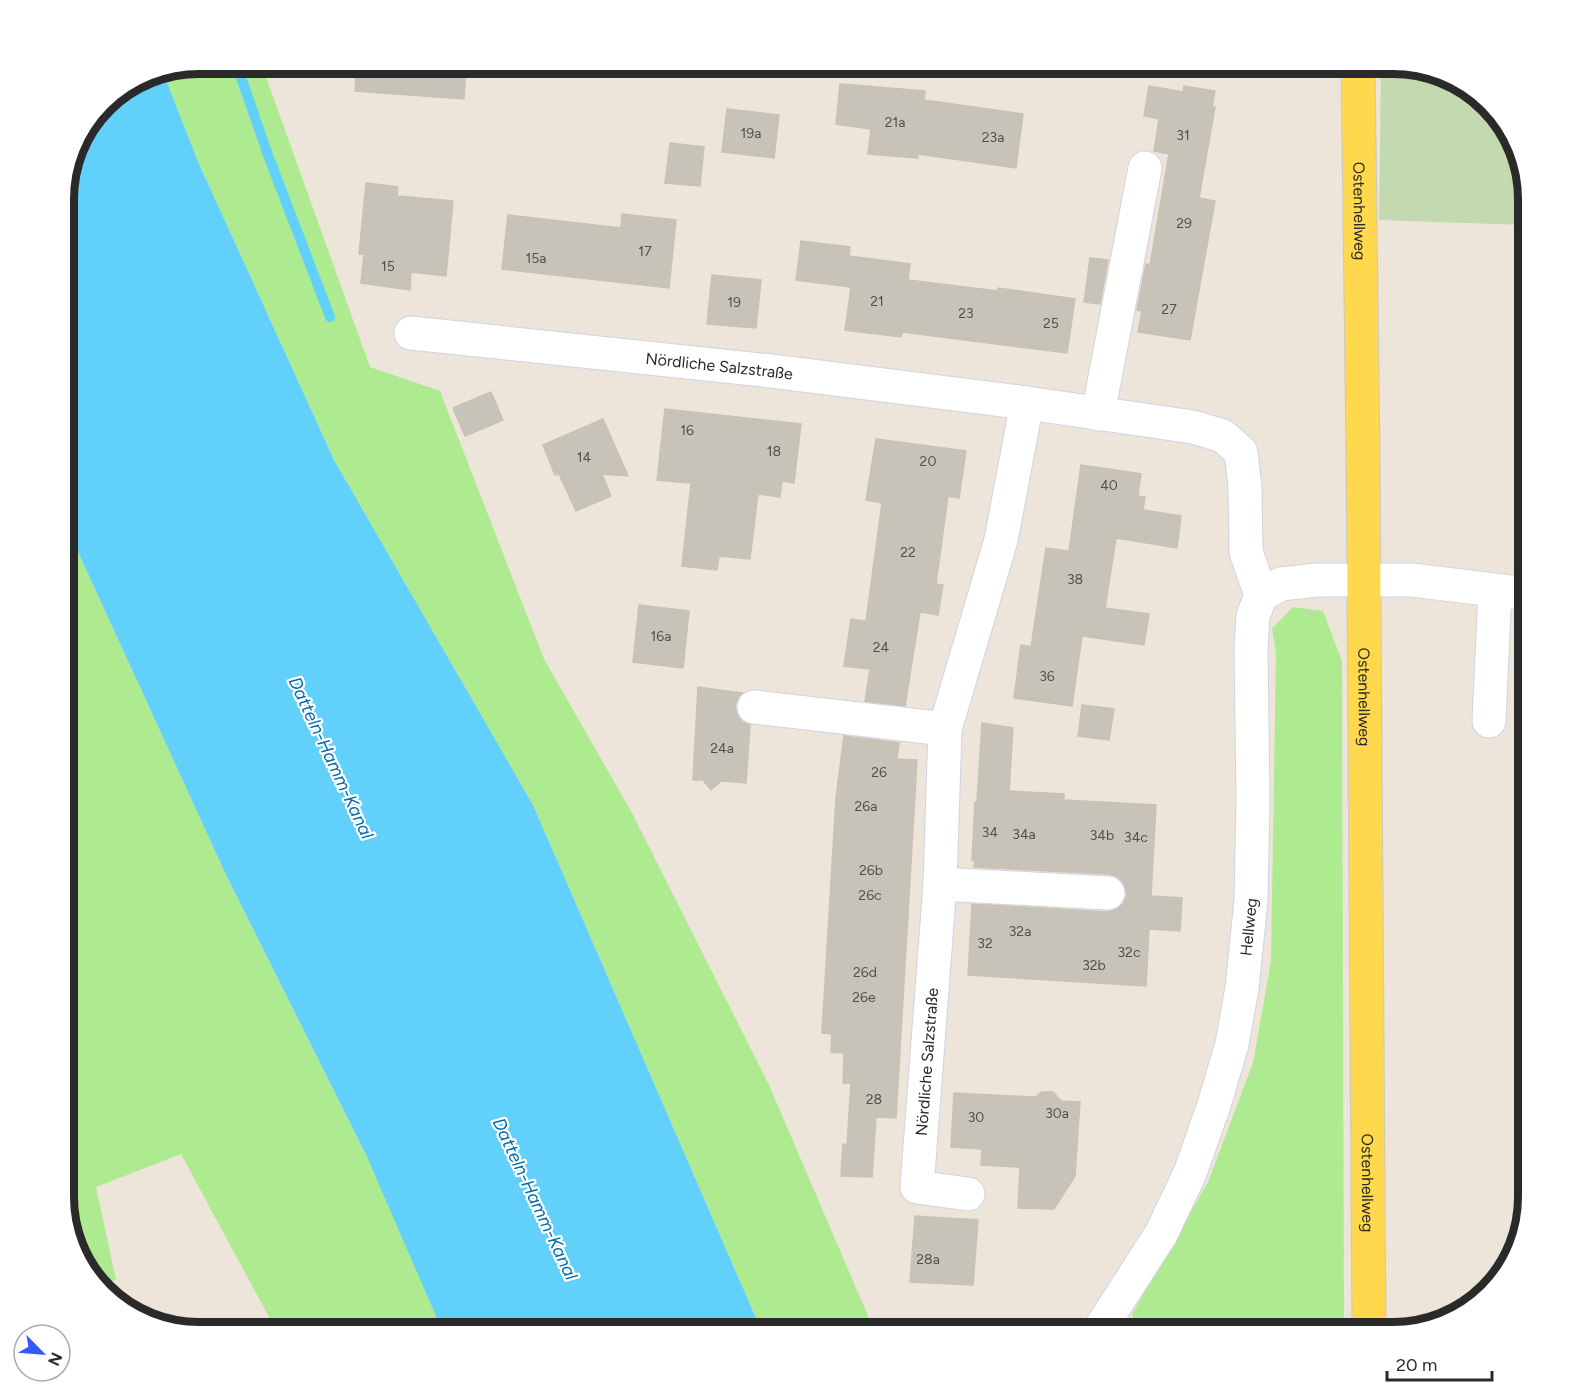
<svg xmlns="http://www.w3.org/2000/svg" width="1591" height="1395" viewBox="0 0 1591 1395" font-family="Figtree,sans-serif">
<style>
.green{fill:#adea90}
.cemetery{fill:#c3d9af}
.water{fill:#61d0fb}
.lines{fill:none;stroke-linecap:round;stroke-linejoin:round}
.stream{stroke:#61d0fb;stroke-width:10}
.building{fill:#c8c3b9;stroke:#c9c2b3;stroke-width:1.5}
.minor-casing{stroke:#cfd3e4;stroke-width:35}
.major-casing{stroke:#c8c8c8;stroke-width:35}
.minor{stroke:#fff;stroke-width:33}
.major{stroke:#ffd84d;stroke-width:33}
.labels{text-anchor:middle;stroke-width:4.5;stroke-linejoin:round;paint-order:stroke}
.number-label{font-size:14px;fill:#52504e}
.street-label{font-size:16px;fill:#2a2a2a;stroke:#fff}
.water-label{font-size:18px;font-style:italic;fill:#006ba7;stroke:#fff}
.rim{fill:none;stroke:#2a2a2a;stroke-width:8}
</style>
<rect width="100%" height="100%" fill="#ede5da"/>
<!-- green -->
<g class="green">
<polygon points="198,63 261,63 370,367 440,391 544,659 632,813 769,1085 875,1332 762,1332 533,805 334,460 199,164 162,70"/>
<polygon points="63,519 228,879 367,1157 445,1332 277,1332 181,1154 96,1187 116,1280 97,1284 73,1249 63,1205"/>
<polygon points="1293,607 1323,611 1342,661 1344,1332 1137,1332 1132,1314 1208,1182 1253,1063 1271,961 1276,653 1272,629"/>
</g>
<!-- cemetery -->
<polygon class="cemetery" points="1381,63 1393,63 1445,73 1488,102 1518,146 1528,198 1528,225 1379,220"/>
<!-- water -->
<g class="water">
<polygon points="162,70 199,164 334,460 533,805 762,1332 443,1332 367,1157 228,879 63,519 63,189 77,138 109,97 147,73"/>
<polygon points="1523,812 1528,813 1528,963 1524,962 1515,888"/>
</g>
<g class="lines">
<!-- stream -->
<polyline class="stream" points="236,63 268,155 330,317"/>
</g>
<!-- building -->
<g class="building">
<polygon points="357,63 466,63 464,99 355,91"/>
<polygon points="840,84 925,91 924,100 1023,114 1016,168 918,154 918,158 868,154 871,129 836,124"/>
<polygon points="1149,86 1183,92 1184,86 1215,91 1212,107 1215,107 1199,198 1215,201 1190,340 1138,332 1142,311 1137,310 1146,264 1150,265 1169,154 1154,151 1159,119 1144,116"/>
<polygon points="727,109 779,115 774,158 722,152"/>
<polygon points="670,143 704,147 700,186 665,183"/>
<polygon points="366,183 398,187 397,196 453,201 446,276 411,272 410,290 361,283 364,254 359,254"/>
<polygon points="622,214 676,220 669,288 502,269 508,215 621,228"/>
<polygon points="801,241 850,247 849,256 910,264 908,280 998,291 998,288 1075,299 1067,353 902,332 901,337 845,330 851,287 796,280"/>
<polygon points="1090,258 1108,260 1100,304 1084,302"/>
<polygon points="712,275 761,280 756,328 707,324"/>
<polygon points="491,392 503,420 465,436 453,408"/>
<polygon points="665,409 801,424 794,483 782,481 780,497 758,494 750,559 719,556 717,570 682,566 691,483 657,480"/>
<polygon points="603,419 628,476 602,474 611,496 576,511 559,474 555,475 543,445"/>
<polygon points="876,439 966,451 959,498 948,496 936,584 943,585 938,615 920,612 905,706 865,701 870,669 844,666 851,619 866,621 882,503 866,500"/>
<polygon points="1081,465 1141,474 1138,496 1145,497 1143,510 1181,516 1177,548 1116,538 1105,608 1149,614 1144,645 1082,636 1072,706 1014,698 1021,645 1031,647 1046,548 1069,551"/>
<polygon points="639,605 689,611 683,668 633,662"/>
<polygon points="698,687 742,693 739,696 735,705 737,715 742,722 750,725 746,783 721,781 711,790 703,780 693,780"/>
<polygon points="1082,705 1114,709 1109,740 1078,736"/>
<polygon points="982,723 1013,728 1009,791 1064,794 1064,800 1156,805 1151,896 1182,898 1180,931 1149,929 1146,986 968,975 972,904 1107,912 1117,909 1123,904 1127,895 1124,884 1118,877 1109,874 974,867 975,860 972,860 975,802 977,802"/>
<polygon points="844,736 899,743 897,759 917,760 896,1118 876,1117 872,1177 841,1176 843,1144 847,1145 851,1083 843,1083 844,1053 831,1052 832,1034 822,1033 836,798"/>
<polygon points="1042,1092 1053,1092 1061,1101 1080,1102 1075,1176 1054,1209 1018,1208 1020,1167 981,1165 982,1149 951,1147 954,1093 1035,1097"/>
<polygon points="915,1216 978,1220 973,1285 910,1282"/>
</g>
<g class="lines">
<!-- minor casing -->
<g class="minor-casing">
<g id="minor">
<path id="s1" d="M411,333L771,371L1027,403L1193,427L1223,436L1241,452L1245,487L1246,552L1261,595"/>
<polyline points="1098,414 1145,168"/>
<polyline points="754,707 945,729"/>
<polyline points="1489,721 1495,591"/>
<polyline points="940,884 1108,893"/>
<path id="s2" d="M968,1194L917,1187L940,884L945,729L1001,540L1027,403"/>
<path id="s3" d="M1098,1332L1161,1234L1190,1173L1214,1105L1232,1044L1242,988L1251,900L1253,799L1251,648L1253,616L1261,595L1281,584L1317,580H1412L1528,594"/>
</g>
</g>
<!-- major casing -->
<g class="major-casing">
<g id="major">
<path id="s4" d="M1358,63L1363,455L1369,1332"/>
</g>
</g>
<!-- minor -->
<use href="#minor" class="minor"/>
<!-- major -->
<use href="#major" class="major"/>
</g>
<g class="labels">
<!-- number labels -->
<g class="number-label">
<text x="895" y="127">21a</text>
<text x="751" y="138">19a</text>
<text x="1183" y="140">31</text>
<text x="993" y="142">23a</text>
<text x="1184" y="228">29</text>
<text x="645" y="256">17</text>
<text x="536" y="263">15a</text>
<text x="388" y="271">15</text>
<text x="877" y="306">21</text>
<text x="734" y="307">19</text>
<text x="1169" y="314">27</text>
<text x="966" y="318">23</text>
<text x="1051" y="328">25</text>
<text x="687" y="435">16</text>
<text x="774" y="456">18</text>
<text x="584" y="462">14</text>
<text x="928" y="466">20</text>
<text x="1109" y="490">40</text>
<text x="908" y="557">22</text>
<text x="1075" y="584">38</text>
<text x="661" y="641">16a</text>
<text x="881" y="652">24</text>
<text x="1047" y="681">36</text>
<text x="722" y="753">24a</text>
<text x="879" y="777">26</text>
<text x="866" y="811">26a</text>
<text x="990" y="837">34</text>
<text x="1024" y="839">34a</text>
<text x="1102" y="840">34b</text>
<text x="1136" y="842">34c</text>
<text x="871" y="875">26b</text>
<text x="870" y="900">26c</text>
<text x="1020" y="936">32a</text>
<text x="985" y="948">32</text>
<text x="1129" y="957">32c</text>
<text x="1094" y="970">32b</text>
<text x="865" y="977">26d</text>
<text x="864" y="1002">26e</text>
<text x="874" y="1104">28</text>
<text x="1057" y="1118">30a</text>
<text x="976" y="1122">30</text>
<text x="928" y="1264">28a</text>
</g>
<!-- street labels -->
<g class="street-label">
<text dy="6" stroke="none"><textPath href="#s4" startOffset="148">Ostenhellweg</textPath></text>
<text dy="6" stroke="none"><textPath href="#s1" startOffset="310">Nördliche Salzstraße</textPath></text>
<text dy="6" stroke="none"><textPath href="#s4" startOffset="634">Ostenhellweg</textPath></text>
<text dy="6" stroke="none"><textPath href="#s3" startOffset="438">Hellweg</textPath></text>
<text dy="6" stroke="none"><textPath href="#s2" startOffset="177">Nördliche Salzstraße</textPath></text>
<text dy="6" stroke="none"><textPath href="#s4" startOffset="1120">Ostenhellweg</textPath></text>
</g>
<!-- water labels -->
<g class="water-label">
<text transform="translate(331 758) rotate(65)" y="6">Datteln-Hamm-Kanal</text>
<text transform="translate(535 1199) rotate(65)" y="6">Datteln-Hamm-Kanal</text>
</g>
</g>
<!-- crop -->
<path d="M0 0H1591V1395H0ZM199 74H1393A125 125 0 0 1 1518 199V1197A125 125 0 0 1 1393 1322H199A125 125 0 0 1 74 1197V199A125 125 0 0 1 199 74Z" fill="#fff" fill-rule="evenodd"/>
<path class="rim" d="M199 74H1393A125 125 0 0 1 1518 199V1197A125 125 0 0 1 1393 1322H199A125 125 0 0 1 74 1197V199A125 125 0 0 1 199 74Z"/>
<!-- north arrow -->
<g transform="translate(42 1353) rotate(115)"><circle r="28" fill="#ffffff" stroke="#aaaaaa" stroke-width="1.5"/>
<path d="M0-4.5L10 22L0 15L-10 22Z" fill="#3558ff"/>
<text y="-9" font-size="16" font-weight="bold" text-anchor="middle" fill="#2a2a2a">N</text>
</g>
<!-- scale -->
<path d="M1387 1371v9h105v-9" fill="none" stroke="#2a2a2a" stroke-width="3"/>
<text x="1396" y="1371" font-size="18" fill="#2a2a2a" stroke="#ffffff" stroke-width="4.5" paint-order="stroke">20 m</text>
</svg>
